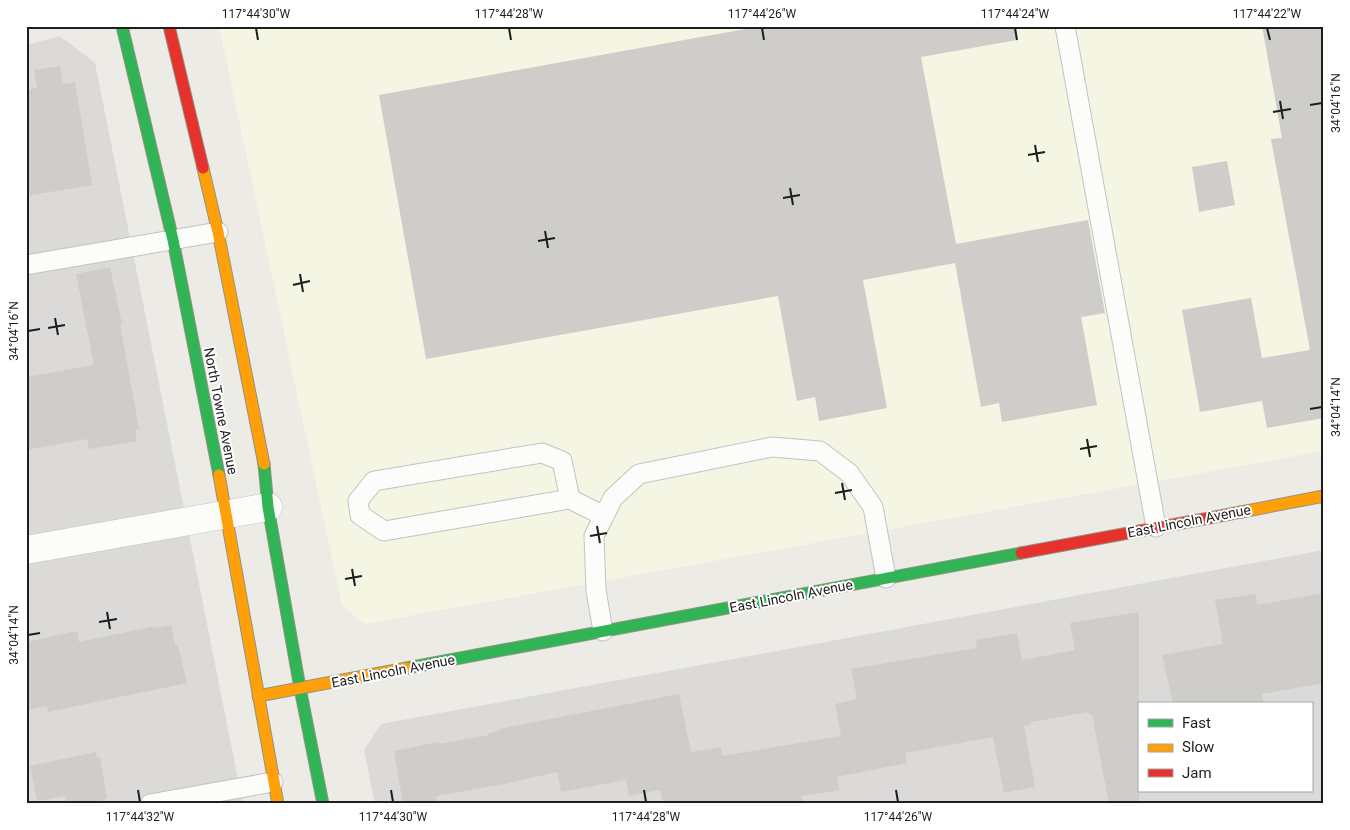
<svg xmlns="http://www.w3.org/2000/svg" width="1350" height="830" viewBox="0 0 1350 830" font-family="Roboto,sans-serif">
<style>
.residential{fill:#dbdad8;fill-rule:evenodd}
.education{fill:#f4f5e2}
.building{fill:#cfcdc9}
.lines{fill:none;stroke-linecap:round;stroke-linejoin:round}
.lane-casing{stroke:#c3c3c1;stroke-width:21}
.street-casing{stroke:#c3c3c1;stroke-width:29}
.fast-casing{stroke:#919480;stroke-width:13}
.slow-casing{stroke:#919480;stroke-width:13}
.jam-casing{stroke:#919480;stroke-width:13}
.lane{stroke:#fcfcfb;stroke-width:19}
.street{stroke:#fcfcfb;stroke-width:28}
.fast{stroke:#30b455;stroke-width:11}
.slow{stroke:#ff9f0a;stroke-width:11}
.jam{stroke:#e5322d;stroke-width:11}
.ticks{fill:none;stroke:#1e1e1e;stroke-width:2}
.labels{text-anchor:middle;stroke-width:4;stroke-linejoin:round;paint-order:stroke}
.street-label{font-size:14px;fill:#1e1e1e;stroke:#fff}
.neatline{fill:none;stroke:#1e1e1e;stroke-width:2}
.ticks-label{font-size:12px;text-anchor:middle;fill:#1e1e1e}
</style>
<rect width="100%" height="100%" fill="#ecebe6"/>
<!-- residential -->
<g class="residential">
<polygon points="60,36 95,63 243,804 26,804 26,45"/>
<path d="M1324,550V804H375L364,750L381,724ZM1139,704H1311V791H1139Z"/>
</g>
<!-- education -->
<polygon class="education" points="219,26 1324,26 1324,451 365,624 342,606"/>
<!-- building -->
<g class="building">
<polygon points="762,26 1016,26 1017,40 921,57 956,244 1088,220 1105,313 1081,317 1097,405 1002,422 999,403 981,407 955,263 863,280 887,408 819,421 815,397 797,401 778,296 426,359 379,95"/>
<polygon points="1262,26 1324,26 1324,418 1267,428 1262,401 1200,412 1182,310 1251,298 1262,358 1310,350 1271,139 1282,138"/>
<polygon points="60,66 63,84 75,82 92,185 26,196 26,90 37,88 34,70"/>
<polygon points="1227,161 1235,205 1199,212 1192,167"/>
<polygon points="110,267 122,324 120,324 139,429 135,430 137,441 89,449 87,439 26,450 26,377 94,365 76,274"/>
<polygon points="1324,593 1324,683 1262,694 1264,704 1173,704 1162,655 1223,644 1215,600 1256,594 1257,605"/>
<polygon points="1139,612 1139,804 1109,804 1092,714 1089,714 1088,712 1031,722 1031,725 1024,726 1035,787 1004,793 993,737 905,753 907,763 837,777 839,790 802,796 804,804 663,804 660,790 629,796 626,780 561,792 557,772 504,784 436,796 438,804 403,804 394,751 439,742 439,744 489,735 489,733 499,731 499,729 679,694 691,752 721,747 722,756 841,736 835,704 857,699 851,669 977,648 976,640 1017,633 1022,660 1075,650 1070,623"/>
<polygon points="171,625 175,645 178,645 187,683 48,712 47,706 26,710 26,642 77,631 79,642 155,626 155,628"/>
<polygon points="96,752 97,758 100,757 107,799 103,799 103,801 86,804 66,804 65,796 37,801 30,766"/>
</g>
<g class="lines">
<!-- lane casing -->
<g class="lane-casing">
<g id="lane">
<polyline points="1065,26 1156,527"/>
<polyline points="26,265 218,232"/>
<polyline points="570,499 562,461 542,453 374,481 358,501 360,515 384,531 570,499 604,516"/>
<polyline points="603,631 596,590 594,536 613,498 639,474 772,447 820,451 849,473 873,507 886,578"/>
<polyline points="150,804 273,782"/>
</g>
</g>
<!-- street casing -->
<g class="street-casing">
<polyline id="street" points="26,550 268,507"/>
</g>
<!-- fast casing -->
<g class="fast-casing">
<g id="fast">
<polyline points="122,26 173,240 219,475"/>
<polyline points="264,464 268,507 300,688 323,804"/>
<polyline points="407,668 1021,553"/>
</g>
</g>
<!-- slow casing -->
<g class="slow-casing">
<g id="slow">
<polyline points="203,168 218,232 264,464"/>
<polyline points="219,475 278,804"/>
<polyline points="1241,512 1324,496"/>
<polyline points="258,696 407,668"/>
</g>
</g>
<!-- jam casing -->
<g class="jam-casing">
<g id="jam">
<polyline points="169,26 203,168"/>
<polyline points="1021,553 1241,512"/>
</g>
</g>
<!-- lane -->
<use href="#lane" class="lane"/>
<!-- street -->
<use href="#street" class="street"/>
<!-- fast -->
<use href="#fast" class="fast"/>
<!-- slow -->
<use href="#slow" class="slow"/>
<!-- jam -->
<use href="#jam" class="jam"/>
</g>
<!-- ticks -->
<path class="ticks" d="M256,28L258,40M509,28L511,40M762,28L764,40M1015,28L1017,40M1267,28L1270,40M1280,101L1283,119M1310,105L1322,103M1273,112L1291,109M1035,145L1038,162M1028,155L1045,152M790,188L793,205M783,198L800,195M545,231L548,248M538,241L555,238M300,274L303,292M293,285L310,281M55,318L58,335M48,328L65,325M28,331L40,329M1310,409L1322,407M1087,439L1090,457M1080,449L1097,446M842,483L845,500M835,493L852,490M597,526L600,543M590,536L607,533M352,569L355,586M345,579L362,576M107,612L110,629M99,622L117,619M28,635L40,633M138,790L140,802M391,790L393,802M644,790L646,802M896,790L898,802"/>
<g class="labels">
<!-- street labels -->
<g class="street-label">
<text transform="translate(221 411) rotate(79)" y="5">North Towne Avenue</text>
<text transform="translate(1189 521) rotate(-11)" y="5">East Lincoln Avenue</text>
<text transform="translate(791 596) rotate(-11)" y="5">East Lincoln Avenue</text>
<text transform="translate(393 671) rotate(-11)" y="5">East Lincoln Avenue</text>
</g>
</g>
<!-- border -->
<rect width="1350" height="830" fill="none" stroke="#ffffff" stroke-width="55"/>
<!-- legend -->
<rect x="1138" y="702" width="175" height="90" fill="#ffffff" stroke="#a5a5a5"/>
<rect x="1148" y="719" width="25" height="8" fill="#30b455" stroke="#a5a5a5"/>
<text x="1182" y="728" font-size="15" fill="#1e1e1e">Fast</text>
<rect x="1148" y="744" width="25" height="8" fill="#ff9f0a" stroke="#a5a5a5"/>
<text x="1182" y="752" font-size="15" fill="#1e1e1e">Slow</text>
<rect x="1148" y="769" width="25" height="8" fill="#e5322d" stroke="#a5a5a5"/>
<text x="1182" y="778" font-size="15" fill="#1e1e1e">Jam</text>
<rect x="28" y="28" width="1294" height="774" class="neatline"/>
<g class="ticks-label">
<text x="256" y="18">117°44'30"W</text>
<text x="509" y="18">117°44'28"W</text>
<text x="762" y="18">117°44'26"W</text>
<text x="1015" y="18">117°44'24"W</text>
<text x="1267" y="18">117°44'22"W</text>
<text transform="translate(1336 103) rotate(-90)" y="4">34°04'16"N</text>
<text transform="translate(14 331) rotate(-90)" y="4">34°04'16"N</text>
<text transform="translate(1336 407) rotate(-90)" y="4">34°04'14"N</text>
<text transform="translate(14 635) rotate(-90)" y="4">34°04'14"N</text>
<text x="140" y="821">117°44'32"W</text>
<text x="393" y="821">117°44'30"W</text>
<text x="646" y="821">117°44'28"W</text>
<text x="898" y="821">117°44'26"W</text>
</g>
</svg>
